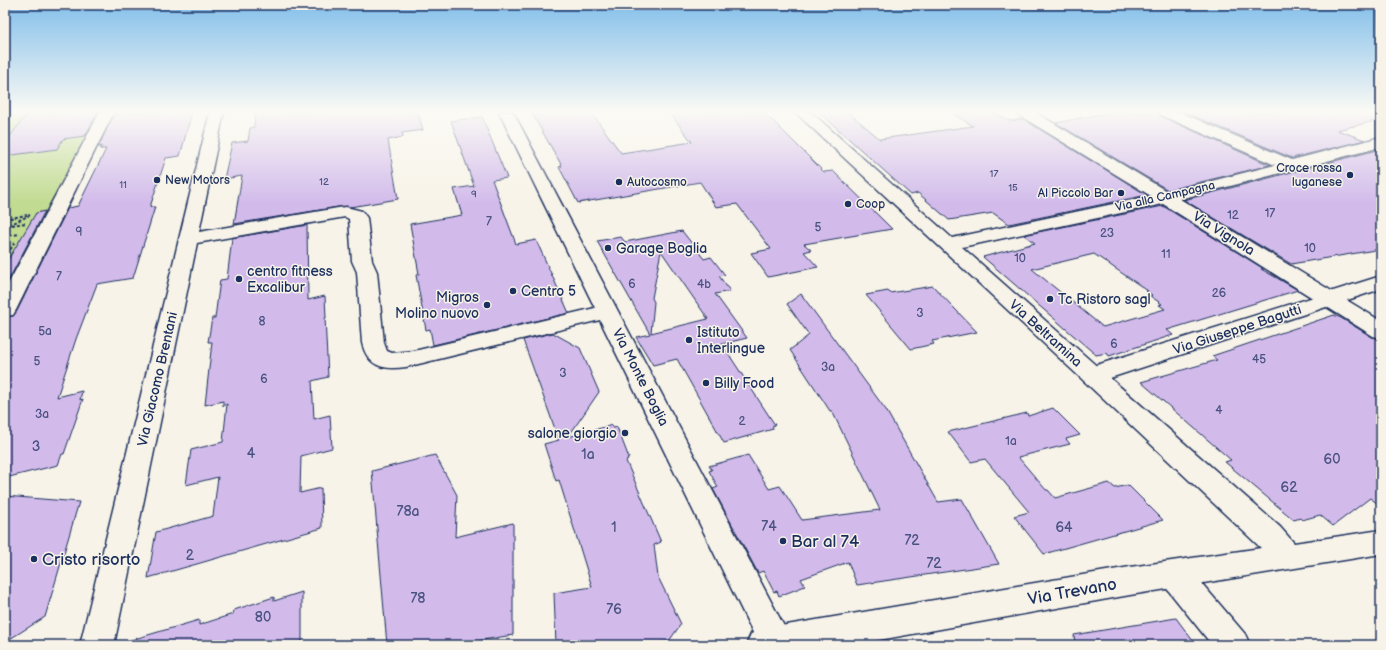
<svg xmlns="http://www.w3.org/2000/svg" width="1386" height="650" viewBox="0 0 1386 650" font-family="'Balsamiq Sans',sans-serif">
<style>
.green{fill:#c1db91;stroke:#6e8578}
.building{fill:#d2bbeb;stroke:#1b2f5e;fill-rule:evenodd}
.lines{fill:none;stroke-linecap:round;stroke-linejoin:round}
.minor-casing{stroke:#1b2f5e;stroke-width:3}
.major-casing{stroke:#1b2f5e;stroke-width:3}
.path{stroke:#1b2f5e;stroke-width:2;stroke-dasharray:3 2;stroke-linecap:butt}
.minor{fill:#f7f3e8;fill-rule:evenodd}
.major{fill:#f7f3e8;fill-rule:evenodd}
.poi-dot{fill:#1b2f5e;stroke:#f7f3e8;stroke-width:1.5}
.labels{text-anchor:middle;stroke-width:3;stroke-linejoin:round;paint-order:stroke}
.far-number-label{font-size:10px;fill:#495281}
.far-poi-label{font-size:12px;fill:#1b2f5e;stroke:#f7f3e8;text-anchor:start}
.far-street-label{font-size:12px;fill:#1b2f5e;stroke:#f7f3e8}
.number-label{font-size:12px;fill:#495281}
.street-label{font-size:14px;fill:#1b2f5e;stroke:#f7f3e8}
.poi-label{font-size:14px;fill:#1b2f5e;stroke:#f7f3e8;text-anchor:start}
.near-number-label{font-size:14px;fill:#495281}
.near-poi-label{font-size:17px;fill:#1b2f5e;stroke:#f7f3e8;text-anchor:start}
.near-street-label{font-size:17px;fill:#1b2f5e;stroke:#f7f3e8}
</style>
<rect width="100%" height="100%" fill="#f7f3e8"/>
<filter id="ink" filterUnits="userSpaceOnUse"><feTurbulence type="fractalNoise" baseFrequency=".025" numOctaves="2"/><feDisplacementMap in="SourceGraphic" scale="8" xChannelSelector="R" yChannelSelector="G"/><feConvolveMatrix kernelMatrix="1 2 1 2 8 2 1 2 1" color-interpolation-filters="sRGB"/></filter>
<g filter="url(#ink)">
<!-- green -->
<polygon class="green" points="5,112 101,112 5,292"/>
<!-- building -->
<g class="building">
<polygon points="39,112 98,112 85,136 63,139 57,149 5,156 5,143 27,114"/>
<polygon points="115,112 192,112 180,156 166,158 150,207 155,207 133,278 97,284 76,339 57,397 82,391 80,400 83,399 64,454 62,454 58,465 5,478 5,317 13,316 17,311 68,208 78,206 106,149 100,149 102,146 98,147"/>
<polygon points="255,112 418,112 423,130 402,133 403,137 388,140 398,199 350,207 338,207 234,224 242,176 224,179 232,143 248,141 250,128 254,127"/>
<polygon points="531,112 591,112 621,153 692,142 669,112 764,112 824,172 833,171 892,229 804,244 811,250 804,252 818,267 768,277 751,253 771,249 737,204 716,207 700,182 578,203 559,167 562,166"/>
<polygon points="819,112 848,112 880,139 973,126 950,112 993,112 1010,121 1023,119 1147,195 1009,224 993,213 949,220 918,193 911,195"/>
<polygon points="1110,112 1158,112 1160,116 1270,165 1168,190 1056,123"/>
<polygon points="1184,112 1379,112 1379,120 1337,130 1365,140 1292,158"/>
<polygon points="482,117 507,178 492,180 516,244 536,240 569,313 433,345 430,329 426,330 416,275 419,274 410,224 462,215 454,189 474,186 451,121"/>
<polygon points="1381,149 1381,249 1291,264 1184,200"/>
<path d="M1163,206L1264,269H1261L1298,290L1167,330L1173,335L1109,356L1107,353L1096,355L983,257L1035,243L1024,235ZM1094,254L1148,291H1146L1152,295L1150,296L1162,304L1159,305L1165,309L1103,327L1032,269Z"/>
<polygon points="45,211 5,287 5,265 36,213"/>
<polygon points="307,225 308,300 325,296 326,318 325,318 328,377 312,381 314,419 330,415 332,448 301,456 300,493 321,488 322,528 148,578 156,532 213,516 218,477 186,485 191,450 223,442 227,404 223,406 223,401 205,405 212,342 208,342 212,318 215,318 220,280 227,279 232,238"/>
<path d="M682,231L704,259L711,257L725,275L719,276L730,291L715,294L747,338L722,344L775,425L772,426L773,429L724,443L677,359L653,365L636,337L650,334L597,241L621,237L625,242ZM661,251L708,319L651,333L654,302L652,298Z"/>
<polygon points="933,286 977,332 932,341 934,344 911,349 866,295 888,291 890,293"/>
<polygon points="801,294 886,410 938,502 962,499 999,564 857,585 848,562 801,579 805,586 779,596 777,591 774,592 763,571 758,573 713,489 718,487 709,471 712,470 709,466 748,455 769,489 780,486 802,520 880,510 832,411 830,411 790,350 809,335 787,304"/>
<polygon points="1334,315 1341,318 1372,337 1381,339 1381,506 1370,498 1333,526 1320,515 1302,520 1300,518 1294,520 1225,462 1231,460 1141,382 1217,360 1212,356"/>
<polygon points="553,333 580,348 599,392 568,437 612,425 613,428 617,427 629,458 627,458 628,460 626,461 661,542 654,545 658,577 681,624 669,641 647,645 556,645 554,593 592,587 559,480 556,481 544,444 559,440 523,340"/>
<polygon points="1053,408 1080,435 1066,439 1070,444 1018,457 1046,490 1048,490 1055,498 1109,483 1115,488 1128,485 1163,520 1044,554 1014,516 1029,512 985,459 971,462 948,432 1027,413 1028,416"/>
<polygon points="435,455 457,495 455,537 513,523 513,635 452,645 387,645 372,471"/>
<polygon points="5,496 79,502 45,617 5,642"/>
<polygon points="302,592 302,645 132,645 131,640 199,620 199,625 233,614 234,610 274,597 274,601"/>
<polygon points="1176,618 1196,645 1075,645 1074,635"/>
</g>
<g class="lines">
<!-- minor casing -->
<g class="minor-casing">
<g id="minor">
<polygon points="100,112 114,112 16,310 13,315 5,316 5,290"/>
<path d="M210,112H224L199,232L338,208L346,207L362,211L367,218L372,261L377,272L384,343L387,351L392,353L414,351L595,308L499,112H513L787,632L792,643L791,645H759L600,320L406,367C383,370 368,367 362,343L357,272L352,261L349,219L345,217L197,243L114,645H80Z"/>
<polygon points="795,112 811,112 952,238 1151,196 1019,115 1017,112 1035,112 1168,192 1275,165 1161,115 1159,112 1179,112 1292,160 1381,137 1381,147 1180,199 1381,321 1381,338 1373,336 1163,204 962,247 1100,369 1104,375 1100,381 1092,383 1084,381"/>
<polygon points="1175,562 1186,565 1245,634 1250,645 1212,645 1164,585 1159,575 1164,565"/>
</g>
</g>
<!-- major casing -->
<g class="major-casing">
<polygon id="major" points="1381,276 1381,289 1110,378 1280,527 1294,543 1381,530 1381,554 1130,595 851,645 746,645 751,634 763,629 1130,567 1261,548 1084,381 1080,375 1084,369"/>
</g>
<!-- path -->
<g class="path">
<polyline points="5,219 27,215"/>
<polyline points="12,225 26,223"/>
<polyline points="5,227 30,215"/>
<polyline points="5,236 20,234"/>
<polyline points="5,258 15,242"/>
</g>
<!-- minor -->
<use href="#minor" class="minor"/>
<!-- major -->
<use href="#major" class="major"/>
</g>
</g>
<!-- sky -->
<linearGradient id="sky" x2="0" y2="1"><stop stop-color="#83bfea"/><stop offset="0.55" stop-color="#fbfaf5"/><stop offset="1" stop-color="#fbfaf5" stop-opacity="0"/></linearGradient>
<rect width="1386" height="203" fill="url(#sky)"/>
<!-- markers -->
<g class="poi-dot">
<circle cx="1350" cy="175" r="4"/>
<circle cx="157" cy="180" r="4"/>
<circle cx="619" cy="182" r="4"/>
<circle cx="1121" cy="193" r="4"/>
<circle cx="848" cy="204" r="4"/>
<circle cx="608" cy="248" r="4"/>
<circle cx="239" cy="279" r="4"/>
<circle cx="513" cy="291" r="4"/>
<circle cx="1050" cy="299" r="4"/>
<circle cx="487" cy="305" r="4"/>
<circle cx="689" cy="340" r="4"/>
<circle cx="706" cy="383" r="4"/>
<circle cx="625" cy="433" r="4"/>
<circle cx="783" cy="541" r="4"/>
<circle cx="34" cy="559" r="4"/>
</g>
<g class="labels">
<!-- far-number labels -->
<g class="far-number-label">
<text x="994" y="177">17</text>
<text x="324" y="185">12</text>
<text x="123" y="188">11</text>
<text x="1013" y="191">15</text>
<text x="474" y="197">9</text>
</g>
<!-- far-poi labels -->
<g class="far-poi-label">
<text x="1342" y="172" text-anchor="end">Croce rossa<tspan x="1342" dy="14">luganese</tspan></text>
<text x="165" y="184">New Motors</text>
<text x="627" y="186">Autocosmo</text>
<text x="1113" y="197" text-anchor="end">Al Piccolo Bar</text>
<text x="856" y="208">Coop</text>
</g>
<!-- far-street labels -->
<g class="far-street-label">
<text transform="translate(1165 196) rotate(-13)" y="4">Via alla Campagna</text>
</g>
<!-- number labels -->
<g class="number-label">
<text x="1270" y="217">17</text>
<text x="1233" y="219">12</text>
<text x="489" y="225">7</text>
<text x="818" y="231">5</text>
<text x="79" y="236">9</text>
<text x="1107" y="237">23</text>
<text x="1310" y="252">10</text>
<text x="1166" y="258">11</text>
<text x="1020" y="262">10</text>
<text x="59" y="280">7</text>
<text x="632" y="288">6</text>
<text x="704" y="288">4b</text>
<text x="1219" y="297">26</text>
<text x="920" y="317">3</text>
<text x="262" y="325">8</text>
<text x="45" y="335">5a</text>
<text x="1114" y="348">6</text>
<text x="1259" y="363">45</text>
<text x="37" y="365">5</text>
<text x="828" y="371">3a</text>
<text x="563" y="377">3</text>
<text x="264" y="383">6</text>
<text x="1219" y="414">4</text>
<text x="42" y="418">3a</text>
<text x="742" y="425">2</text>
<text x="1011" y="445">1a</text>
</g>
<!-- street labels -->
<g class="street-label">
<text transform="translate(1224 233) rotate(32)" y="5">Via Vignola</text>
<text transform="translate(1237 329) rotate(-18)" y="5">Via Giuseppe Bagutti</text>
<text transform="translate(1046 333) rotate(42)" y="5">Via Beltramina</text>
<text transform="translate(641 377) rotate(63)" y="5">Via Monte Boglia</text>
<text transform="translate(157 379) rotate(-77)" y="5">Via Giacomo Brentani</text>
</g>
<!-- poi labels -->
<g class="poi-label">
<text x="616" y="253">Garage Boglia</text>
<text x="247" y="276">centro fitness<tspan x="247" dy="16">Excalibur</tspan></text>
<text x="521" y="296">Centro 5</text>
<text x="479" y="302" text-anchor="end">Migros<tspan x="479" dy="16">Molino nuovo</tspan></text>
<text x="1058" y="304">Tc Ristoro sagl</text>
<text x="697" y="337">Istituto<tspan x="697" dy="16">Interlingue</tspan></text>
<text x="714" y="388">Billy Food</text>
<text x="617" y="438" text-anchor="end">salone giorgio</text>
</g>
<!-- near-number labels -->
<g class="near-number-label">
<text x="36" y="451">3</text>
<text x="251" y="458">4</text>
<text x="588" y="459">1a</text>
<text x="1332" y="464">60</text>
<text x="1289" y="492">62</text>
<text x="408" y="516">78a</text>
<text x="769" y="531">74</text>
<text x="614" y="532">1</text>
<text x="1064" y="532">64</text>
<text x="912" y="545">72</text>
<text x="190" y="560">2</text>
<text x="934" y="568">72</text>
<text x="418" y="603">78</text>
<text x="614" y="614">76</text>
<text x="263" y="622">80</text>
</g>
<!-- near-poi labels -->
<g class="near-poi-label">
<text x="791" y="547">Bar al 74</text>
<text x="42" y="565">Cristo risorto</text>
</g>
<!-- near-street labels -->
<g class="near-street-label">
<text transform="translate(1072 591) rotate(-10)" y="6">Via Trevano</text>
</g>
</g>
<!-- margin -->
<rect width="1386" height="650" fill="none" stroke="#f7f3e8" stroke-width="20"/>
<rect x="10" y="10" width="1366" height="630" fill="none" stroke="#1b2f5e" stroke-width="1.5" filter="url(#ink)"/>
</svg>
